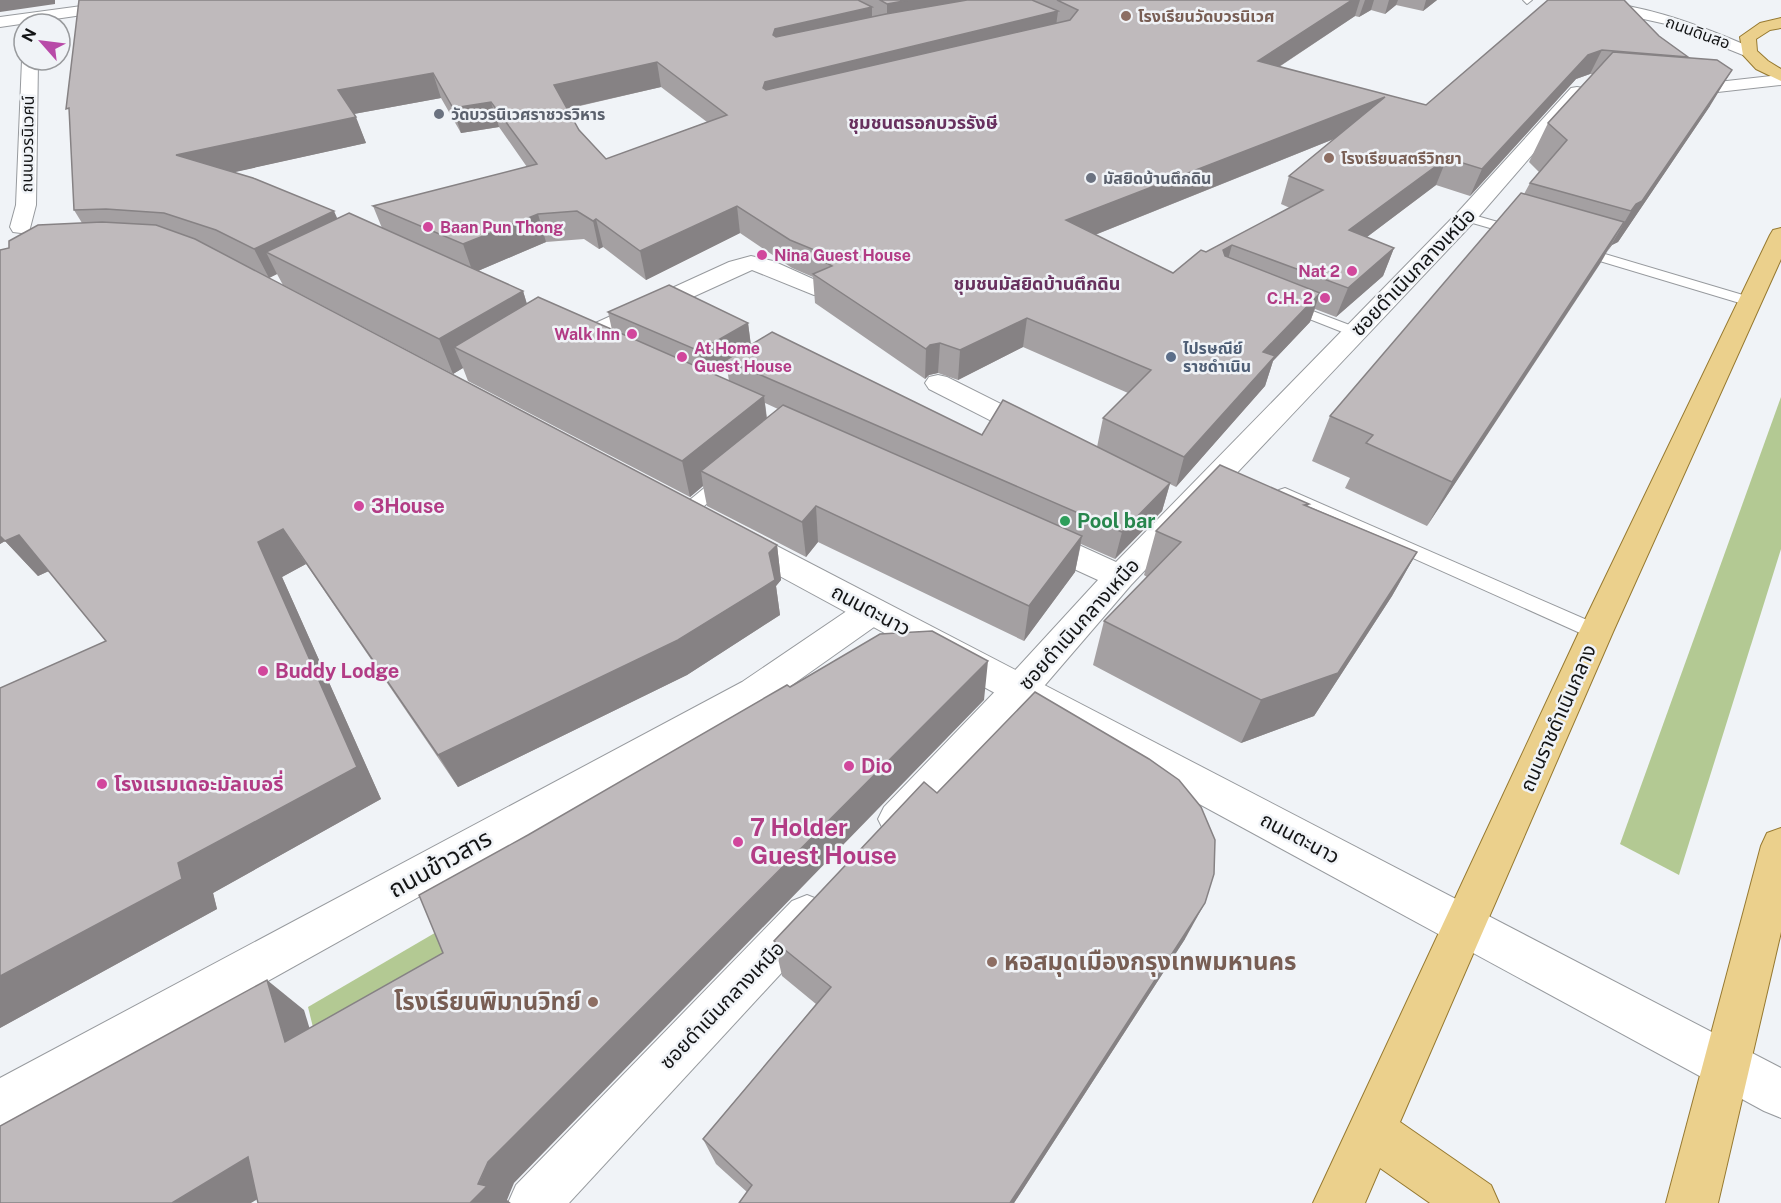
<svg xmlns="http://www.w3.org/2000/svg" width="1781" height="1203" viewBox="0 0 1781 1203" font-family="'Public Sans','Noto Sans Thai',sans-serif">
<style>
.green{fill:#b3c993}
.lines{fill:none;stroke-linecap:round;stroke-linejoin:round}
.service-casing{stroke:#979a9e;stroke-width:2}
.minor-casing{stroke:#979a9e;stroke-width:2}
.tertiary-casing{stroke:#979a9e;stroke-width:2}
.secondary-casing{stroke:#979a9e;stroke-width:2}
.primary-casing{stroke:#967930;stroke-width:2}
.service{fill:#fff;fill-rule:evenodd}
.minor{fill:#fff;fill-rule:evenodd}
.tertiary{fill:#fff;fill-rule:evenodd}
.secondary{fill:#fff;fill-rule:evenodd}
.primary{fill:#ebd08c;fill-rule:evenodd}
.wall{fill:#a4a0a2;fill-rule:evenodd}
.shaded-wall{fill:#868284}
.building{fill:#bfbabc;stroke:#868284;stroke-width:1.5;fill-rule:evenodd}
.education-dot{fill:#8d6e63;stroke:#f0f3f7;stroke-width:2}
.worship-dot{fill:#6b7280;stroke:#f0f3f7;stroke-width:2}
.hotel-dot{fill:#d1479c;stroke:#f0f3f7;stroke-width:2}
.service-dot{fill:#5c6f8a;stroke:#f0f3f7;stroke-width:2}
.leisure-dot{fill:#2e9e5b;stroke:#f0f3f7;stroke-width:2}
.labels{text-anchor:middle;stroke-width:5;stroke-linejoin:round;paint-order:stroke}
.far-education-label{font-size:16px;font-weight:bold;fill:#785e54;stroke:#f0f3f7;text-anchor:start}
.far-street-label{font-size:16px;fill:#131415;stroke:#f0f3f7}
.far-worship-label{font-size:16px;font-weight:bold;fill:#5b616d;stroke:#f0f3f7;text-anchor:start}
.far-hotel-label{font-size:16px;font-weight:bold;fill:#b23c85;stroke:#f0f3f7;text-anchor:start}
.far-service-label{font-size:16px;font-weight:bold;fill:#4e5e75;stroke:#f0f3f7;text-anchor:start}
.far-neighbourhood-label{font-size:18px;font-weight:bold;fill:#67305e;stroke:#f0f3f7}
.street-label{font-size:20px;fill:#131415;stroke:#f0f3f7}
.hotel-label{font-size:20px;font-weight:bold;fill:#b23c85;stroke:#f0f3f7;text-anchor:start}
.leisure-label{font-size:20px;font-weight:bold;fill:#27864d;stroke:#f0f3f7;text-anchor:start}
.near-hotel-label{font-size:24px;font-weight:bold;fill:#b23c85;stroke:#f0f3f7;text-anchor:start}
.near-street-label{font-size:24px;fill:#131415;stroke:#f0f3f7}
.near-education-label{font-size:24px;font-weight:bold;fill:#785e54;stroke:#f0f3f7;text-anchor:start}
</style>
<rect width="100%" height="100%" fill="#f0f3f7"/>
<!-- green -->
<g class="green">
<polygon points="1781,397 1781,549 1679,875 1620,844"/>
<polygon points="445,927 482,980 323,1068 308,1007"/>
</g>
<g class="lines">
<!-- service casing -->
<g class="service-casing">
<g id="service">
<polygon points="1523,0 1532,0 1527,4"/>
<polygon points="1466,213 1523,229 1524,232 1518,236 1462,220 1460,217"/>
<polygon points="1578,246 1753,298 1755,301 1753,304 1743,304 1573,253 1571,250 1573,247"/>
<polygon points="1289,302 1360,329 1362,332 1355,336 1350,335 1284,309 1282,306"/>
<polygon points="726,473 732,475 735,479 732,483 692,516 680,516 677,512 680,508 720,475"/>
<polygon points="1285,488 1603,627 1606,632 1603,637 1596,640 1589,637 1279,498 1276,494 1279,490"/>
</g>
</g>
<!-- minor casing -->
<g class="minor-casing">
<g id="minor">
<polygon points="1781,75 1781,85 1691,95 1672,92 1669,88 1672,84 1691,85"/>
<polygon points="1577,87 1583,88 1586,92 1583,96 1474,222 1131,585 1033,699 912,831 898,837 884,831 878,819 884,807 1007,679 1098,580 1026,547 1021,539 1026,531 1037,528 1048,531 1116,562 1458,212 1571,88"/>
<polygon points="751,256 773,261 822,283 826,288 822,293 814,295 752,270 596,341 587,343 578,341 575,336 578,331 729,262"/>
<polygon points="938,375 947,377 1045,426 1049,432 1045,438 1035,441 1025,438 929,389 925,383 929,377"/>
<polygon points="872,599 884,602 889,611 884,620 768,702 17,1121 0,1128 0,1078 742,682 860,602"/>
<polygon points="807,895 822,901 828,915 822,929 569,1203 508,1203 516,1185 792,901"/>
</g>
</g>
<!-- tertiary casing -->
<g class="tertiary-casing">
<g id="tertiary">
<polygon points="24,57 24,60 38,60 36,205 29,232 21,233 13,232 10,227 16,205 22,60"/>
<polygon points="741,530 752,533 1781,1068 1781,1118 1764,1111 730,549 725,541 730,533"/>
</g>
</g>
<!-- secondary casing -->
<g class="secondary-casing">
<g id="secondary">
<polygon points="126,0 165,0 158,4 0,27 0,17"/>
<path d="M1569,0C1634,0 1695,23 1755,49L1757,52L1749,57L1743,55L1666,24L1576,4Z"/>
</g>
</g>
<!-- primary casing -->
<g class="primary-casing">
<g id="primary">
<polygon points="1781,18 1781,28 1770,30 1756,39 1757,51 1768,61 1781,69 1781,81 1756,69 1743,55 1740,37 1760,23"/>
<polygon points="1781,228 1781,259 1613,632 1400,1122 1491,1185 1499,1203 1430,1203 1380,1168 1365,1203 1313,1203 1579,632 1770,235 1773,230"/>
<polygon points="1781,828 1781,932 1718,1203 1666,1203 1761,846 1767,833"/>
</g>
</g>
<!-- service -->
<use href="#service" class="service"/>
<!-- minor -->
<use href="#minor" class="minor"/>
<!-- tertiary -->
<use href="#tertiary" class="tertiary"/>
<!-- secondary -->
<use href="#secondary" class="secondary"/>
<!-- primary -->
<use href="#primary" class="primary"/>
</g>
<!-- wall -->
<g class="wall">
<path d="M79,0H1437L1423,11L1396,5L1385,14L1371,10L1359,17L1355,16L1279,67L1426,105L1548,0L1659,36L1688,57L1687,58L1710,106L1618,242L1612,245L1606,252L1427,526L1345,488L1350,478L1312,461L1330,416L1524,194L1530,183L1539,172L1529,162L1548,123L1593,74H1590L1576,79L1470,196L1436,185L1367,237L1394,248L1383,276L1336,317L1315,309L1310,322L1273,361L1265,386L1176,487L1170,484L1162,511L1115,559L1081,544L1075,572L1024,641L818,542L806,557L707,506L703,486L690,497L468,381L463,368L453,374L283,285L277,274L269,278L777,545L781,580L776,586L780,615L687,675L458,787L306,564L282,577L381,799L213,893L217,909L0,1028V688L106,641L49,571L38,576L5,541L0,544V250L9,248L82,223L74,210ZM661,87L707,122L606,159L579,130L567,109ZM441,98L461,133L499,127L527,167L373,206L382,228L337,219L234,172L366,143L354,114ZM1334,139L1289,176L1281,204L1290,208L1206,252L1173,273L1095,235ZM740,233L792,268L813,277L815,303L925,379L929,375L938,373L958,380L1023,347L1128,393L1103,418L1097,447L982,435L751,345L748,323L608,312L612,330L527,304L523,291L478,271L546,242L584,239L599,249L603,247L646,280ZM726,362L729,381L709,372ZM765,403L778,409L767,418Z"/>
<polygon points="1309,504 1308,506 1417,552 1392,596 1314,716 1241,743 1093,665 1104,621 1147,577 1144,575 1156,531"/>
<polygon points="937,793 1185,939 1014,1203 739,1203 747,1192 716,1164 703,1139 816,1004 782,976 774,941"/>
</g>
<!-- shaded-wall -->
<g class="shaded-wall">
<polygon points="0,0 55,0 55,4 0,12"/>
<polygon points="909,0 1013,0 887,27 887,4"/>
<polygon points="1352,0 1360,0 1355,16 1251,85 1258,61"/>
<polygon points="1365,0 1374,0 1371,10 1359,17"/>
<polygon points="1389,0 1398,0 1396,5 1385,14"/>
<polygon points="1426,0 1437,0 1423,11"/>
<polygon points="872,7 872,30 775,59 773,35 775,29"/>
<polygon points="1058,11 1055,34 766,113 763,88 765,82"/>
<polygon points="1602,50 1590,74 1576,79 1470,196 1482,169 1588,55"/>
<polygon points="657,62 661,87 560,110 554,85"/>
<polygon points="1732,70 1710,106 1618,242 1612,245 1607,252 1631,211"/>
<polygon points="433,73 441,98 348,115 338,90"/>
<polygon points="1385,97 1376,122 1062,248 1066,220"/>
<polygon points="491,102 499,127 461,133 453,108"/>
<polygon points="356,117 366,143 190,182 176,155"/>
<polygon points="1447,158 1436,185 1339,258 1349,230"/>
<polygon points="737,206 740,233 646,280 640,251"/>
<polygon points="334,211 346,238 266,252 277,274 269,278 254,249"/>
<polygon points="538,214 546,242 473,273 463,244"/>
<polygon points="596,219 603,247 599,249 593,221"/>
<polygon points="1624,222 1600,264 1427,526 1452,482"/>
<polygon points="1232,245 1224,274 1223,250"/>
<polygon points="1394,248 1383,276 1336,317 1348,288"/>
<polygon points="523,291 533,325 454,347 463,368 453,374 439,339"/>
<polygon points="1320,293 1310,322 1273,361 1265,386 1176,487 1184,457 1263,352"/>
<polygon points="1027,318 1023,347 958,380 960,350"/>
<polygon points="748,323 751,347 726,360 726,362 703,375 699,351"/>
<polygon points="940,343 938,373 929,375 925,379 926,349 930,345"/>
<polygon points="764,396 768,431 701,471 703,486 690,497 682,461"/>
<polygon points="1170,483 1162,511 1115,559 1122,532"/>
<polygon points="816,506 818,542 806,557 802,522"/>
<polygon points="283,529 306,564 282,577 381,799 213,893 217,909 0,1028 0,976 178,863 258,542"/>
<polygon points="0,534 19,535 51,570 38,576 5,541 0,544"/>
<polygon points="1082,536 1075,572 1024,641 1029,606"/>
<polygon points="777,545 781,580 776,586 780,615 687,675 458,787 438,755 769,553"/>
<polygon points="1417,552 1392,596 1314,716 1241,743 1261,700"/>
<polygon points="988,661 984,700 514,1183 507,1200 511,1203 470,1203 488,1162"/>
<polygon points="1205,903 1185,939 1014,1203 1010,1203"/>
<polygon points="267,980 304,1010 322,1069 285,1042"/>
<polygon points="248,1157 291,1179 251,1203 172,1203"/>
</g>
<!-- building -->
<g class="building">
<path d="M79,0H858L872,7L775,29L773,35L776,37L886,14L967,0H1032L1058,11L765,82L763,88L766,90L1070,20L1078,10L1057,0H1352L1258,61L1426,105L1548,0H1624L1659,36L1688,57L1602,50L1588,55L1482,169L1447,158L1349,230L1394,248L1348,288L1232,245L1223,250L1225,256L1320,293L1263,352L1275,356L1184,457L1103,418L1151,370L1027,318L960,350L940,343L930,345L926,349L813,274L832,266L825,262L827,259L822,253L790,240L737,206L640,251L596,219L593,221L577,211L538,214L463,244L373,206L537,164L491,102L453,108L433,73L338,90L356,117L176,155L253,178L334,211L254,249L216,230L164,213L106,209L74,210L69,108L66,109ZM657,62L727,115L606,159L579,130L554,85ZM1385,97L1289,176L1323,190L1206,252L1201,250L1173,273L1066,220Z"/>
<polygon points="880,0 909,0 887,4"/>
<polygon points="1613,52 1717,60 1732,70 1642,201 1636,204 1631,211 1530,183 1567,140 1548,123"/>
<polygon points="1521,193 1624,222 1452,482 1366,443 1373,435 1330,416"/>
<polygon points="349,213 523,291 439,339 266,252"/>
<polygon points="102,222 156,225 195,239 777,545 769,553 775,580 678,640 438,755 283,529 258,542 357,767 178,863 182,879 0,976 0,688 106,641 19,535 5,541 0,536 0,250 9,248 9,241 38,225"/>
<polygon points="669,285 748,323 699,351 608,312"/>
<polygon points="538,297 764,396 682,461 454,347"/>
<polygon points="772,332 982,435 1003,400 1170,483 1122,532 726,360"/>
<polygon points="783,405 1082,536 1029,606 816,506 802,522 701,471"/>
<polygon points="1220,465 1309,504 1304,505 1417,552 1338,673 1261,700 1104,621 1181,542 1156,531"/>
<polygon points="932,631 988,661 488,1162 478,1184 487,1186 470,1203 258,1203 248,1157 172,1203 0,1203 0,1126 267,980 285,1042 443,953 419,895 528,835 787,685 790,687 880,634"/>
<polygon points="1035,692 1149,759 1179,780 1201,807 1215,840 1214,874 1205,903 1010,1203 739,1203 752,1185 703,1139 831,987 774,941 924,782 937,793"/>
</g>
<!-- markers -->
<g class="education-dot">
<circle cx="1126" cy="16" r="6"/>
<circle cx="1329" cy="158" r="6"/>
<circle cx="992" cy="962" r="6"/>
<circle cx="593" cy="1002" r="6"/>
</g>
<g class="worship-dot">
<circle cx="439" cy="114" r="6"/>
<circle cx="1091" cy="178" r="6"/>
</g>
<g class="hotel-dot">
<circle cx="428" cy="227" r="6"/>
<circle cx="762" cy="255" r="6"/>
<circle cx="1352" cy="271" r="6"/>
<circle cx="1325" cy="298" r="6"/>
<circle cx="632" cy="334" r="6"/>
<circle cx="682" cy="357" r="6"/>
<circle cx="359" cy="506" r="6"/>
<circle cx="263" cy="671" r="6"/>
<circle cx="849" cy="766" r="6"/>
<circle cx="102" cy="784" r="6"/>
<circle cx="738" cy="842" r="6"/>
</g>
<circle class="service-dot" cx="1171" cy="357" r="6"/>
<circle class="leisure-dot" cx="1065" cy="521" r="6"/>
<g class="labels">
<!-- far-education labels -->
<g class="far-education-label">
<text x="1138" y="22">โรงเรียนวัดบวรนิเวศ</text>
<text x="1341" y="164">โรงเรียนสตรีวิทยา</text>
</g>
<!-- far-street labels -->
<g class="far-street-label">
<text transform="translate(1698 32) rotate(20)" y="6">ถนนดินสอ</text>
<text transform="translate(27 144) rotate(-89)" y="6">ถนนบวรนิเวศน์</text>
</g>
<!-- far-worship labels -->
<g class="far-worship-label">
<text x="451" y="120">วัดบวรนิเวศราชวรวิหาร</text>
<text x="1103" y="184">มัสยิดบ้านตึกดิน</text>
</g>
<!-- far-hotel labels -->
<g class="far-hotel-label">
<text x="440" y="233">Baan Pun Thong</text>
<text x="774" y="261">Nina Guest House</text>
<text x="1340" y="277" text-anchor="end">Nat 2</text>
<text x="1313" y="304" text-anchor="end">C.H. 2</text>
<text x="620" y="340" text-anchor="end">Walk Inn</text>
<text x="694" y="354">At Home<tspan x="694" dy="18">Guest House</tspan></text>
</g>
<!-- far-service labels -->
<g class="far-service-label">
<text x="1183" y="354">ไปรษณีย์<tspan x="1183" dy="18">ราชดำเนิน</tspan></text>
</g>
<!-- far-neighbourhood labels -->
<g class="far-neighbourhood-label">
<text x="923" y="129">ชุมชนตรอกบวรรังษี</text>
<text x="1037" y="290">ชุมชนมัสยิดบ้านตึกดิน</text>
</g>
<!-- street labels -->
<g class="street-label">
<text transform="translate(1413 272) rotate(-46)" y="7">ซอยดำเนินกลางเหนือ</text>
<text transform="translate(871 610) rotate(28)" y="7">ถนนตะนาว</text>
<text transform="translate(1079 624) rotate(-48)" y="7">ซอยดำเนินกลางเหนือ</text>
<text transform="translate(1558 718) rotate(-66)" y="7">ถนนราชดำเนินกลาง</text>
<text transform="translate(1300 838) rotate(28)" y="7">ถนนตะนาว</text>
<text transform="translate(722 1005) rotate(-46)" y="7">ซอยดำเนินกลางเหนือ</text>
</g>
<!-- hotel labels -->
<g class="hotel-label">
<text x="371" y="513">3House</text>
<text x="275" y="678">Buddy Lodge</text>
<text x="861" y="773">Dio</text>
<text x="114" y="791">โรงแรมเดอะมัลเบอรี่</text>
</g>
<!-- leisure labels -->
<g class="leisure-label">
<text x="1077" y="528">Pool bar</text>
</g>
<!-- near-hotel labels -->
<g class="near-hotel-label">
<text x="750" y="836">7 Holder<tspan x="750" dy="28">Guest House</tspan></text>
</g>
<!-- near-street labels -->
<g class="near-street-label">
<text transform="translate(440 864) rotate(-29)" y="8">ถนนข้าวสาร</text>
</g>
<!-- near-education labels -->
<g class="near-education-label">
<text x="1004" y="970">หอสมุดเมืองกรุงเทพมหานคร</text>
<text x="581" y="1010" text-anchor="end">โรงเรียนพิมานวิทย์</text>
</g>
</g>
<!-- north arrow -->
<g transform="translate(42 42) rotate(298)"><circle r="28" fill="#f0f3f7" stroke="#989a9d" stroke-width="1.5"/>
<path d="M0-4.5L10 22L0 15L-10 22Z" fill="#b84aa8"/>
<text y="-9" font-size="16" font-weight="bold" text-anchor="middle" fill="#131415">N</text>
</g>
</svg>
